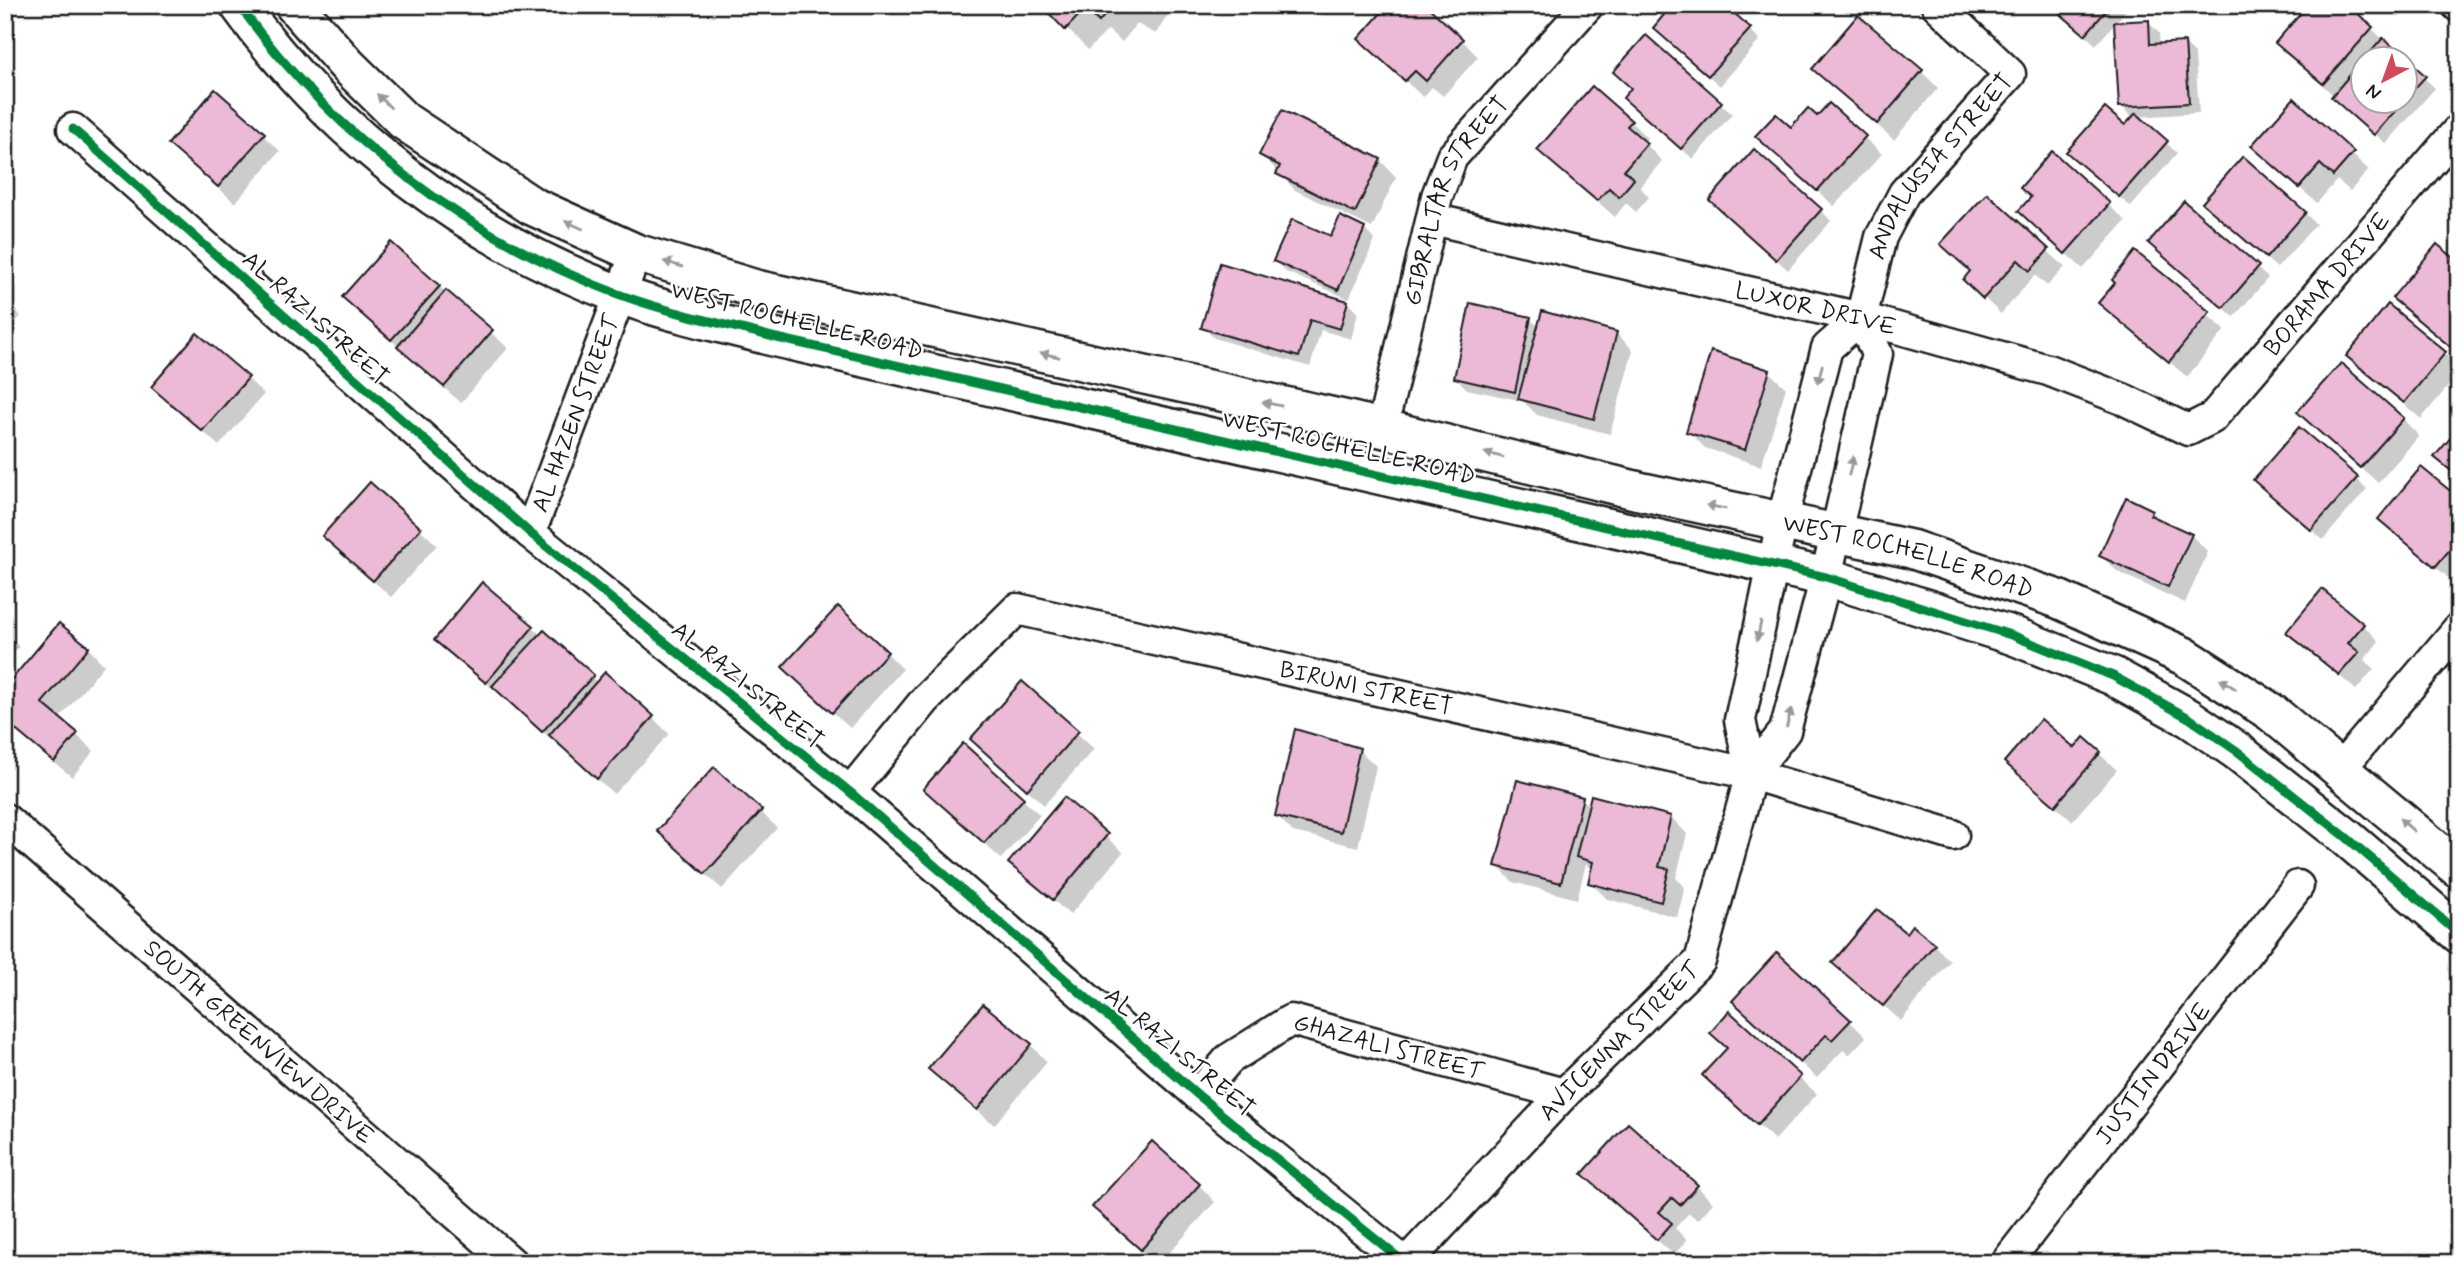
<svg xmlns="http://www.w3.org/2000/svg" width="2464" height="1268" viewBox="0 0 2464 1268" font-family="Mynerve,sans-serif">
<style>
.shadow{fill:#0003;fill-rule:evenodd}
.building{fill:#ecb9d7;stroke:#1c1c1c;stroke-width:2}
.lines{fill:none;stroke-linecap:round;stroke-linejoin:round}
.minor-casing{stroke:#1c1c1c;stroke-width:35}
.tertiary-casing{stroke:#1c1c1c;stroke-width:42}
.minor{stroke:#fff;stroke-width:30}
.tertiary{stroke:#fff;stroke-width:37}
.cycleway-casing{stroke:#fff;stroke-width:13}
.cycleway{stroke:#00873e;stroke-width:9}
.oneway{fill:#999}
.labels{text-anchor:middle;stroke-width:5;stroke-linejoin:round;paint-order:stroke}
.street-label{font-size:24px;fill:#1c1c1c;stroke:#fff}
</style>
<rect width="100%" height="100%" fill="#fff"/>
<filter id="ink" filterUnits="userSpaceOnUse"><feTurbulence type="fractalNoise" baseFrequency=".0143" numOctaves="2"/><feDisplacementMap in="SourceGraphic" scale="14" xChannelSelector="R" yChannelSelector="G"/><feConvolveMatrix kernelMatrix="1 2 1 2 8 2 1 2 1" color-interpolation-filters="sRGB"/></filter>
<g filter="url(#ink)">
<!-- shadow -->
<g class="shadow">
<polygon points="1044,5 1174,5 1156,34 1137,24 1122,42 1108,30 1088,50"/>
<polygon points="2051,5 2131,5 2096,45"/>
<polygon points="2148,22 2159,33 2160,45 2184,43 2195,54 2199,113 2138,117 2177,153 2131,207 2079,162 2133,118 2121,106"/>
<path d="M2371,28L2435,88L2386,144L2288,53ZM2362,60H2404V102H2362Z"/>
<polygon points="1749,29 1760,40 1720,86 1666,38"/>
<polygon points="1646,37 1732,114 1693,159 1636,108"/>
<polygon points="1462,40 1478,57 1443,96 1432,87 1423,97 1377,55"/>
<polygon points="1814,69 1921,71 1938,88 1894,140"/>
<polygon points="215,92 280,151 235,203 170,144"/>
<polygon points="2294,101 2369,170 2350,191 2337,180 2317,203 2270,162"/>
<polygon points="1829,105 1882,154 1834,206 1774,152 1791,129 1817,119"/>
<polygon points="1631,122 1647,138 1644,142 1662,161 1640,187 1649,197 1636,212 1626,203 1615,217 1539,150"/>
<polygon points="2052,154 2126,221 2083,269 2037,228 2032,198"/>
<polygon points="1262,155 1380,160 1396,177 1372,228 1295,190"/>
<polygon points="1987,195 2065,267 2047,286 2035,275 2001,314 1982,296 1972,272"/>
<polygon points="1821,210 1831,221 1788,270 1722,211"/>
<polygon points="2305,213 2316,224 2277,268 2215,214"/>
<polygon points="1364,229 1375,240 1349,299 1286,272 1275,261"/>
<polygon points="392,244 508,348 461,403 361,313"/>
<polygon points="2161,253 2257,268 2268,278 2234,317"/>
<polygon points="2136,254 2225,330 2187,377 2101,303"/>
<polygon points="2459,264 2459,355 2394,298"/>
<polygon points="5,300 21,316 5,334"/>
<polygon points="1347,302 1358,313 1351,339 1321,330 1310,367 1214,338 1203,327"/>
<polygon points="1530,319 1539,327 1616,333 1633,350 1610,434 1537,415 1523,401 1467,389 1456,378"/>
<polygon points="2445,353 2459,367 2459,373 2421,419 2348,356"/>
<polygon points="1769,372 1786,388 1761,466 1705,448 1688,431"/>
<polygon points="247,378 264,394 219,446 153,387"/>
<polygon points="2299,412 2403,419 2419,436 2378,483"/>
<polygon points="2356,479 2367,489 2323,540 2266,490"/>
<polygon points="2459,500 2459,575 2453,582 2381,519"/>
<polygon points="2152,511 2164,523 2191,535 2208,552 2185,603 2118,572 2101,556"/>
<polygon points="420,529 437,545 391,597 341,552"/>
<polygon points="482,585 598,683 652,717 669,734 614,794 436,639"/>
<polygon points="2363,625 2379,641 2364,660 2374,669 2356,690 2289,632"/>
<polygon points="5,633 19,647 5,663"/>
<polygon points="88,648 104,665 59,719 94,751 72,777 5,722 5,690"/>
<polygon points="887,653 903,669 850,728 801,684"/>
<polygon points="1022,683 1094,749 1044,805 972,739"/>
<polygon points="2084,740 2117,770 2072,821 2006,762 2075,750"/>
<polygon points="963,746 1040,815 1001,859 925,789"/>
<polygon points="1359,750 1376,766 1358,847 1293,832 1277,816"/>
<polygon points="1582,799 1590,807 1671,817 1687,834 1676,878 1685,887 1677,917 1607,899 1590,882 1593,871 1586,864 1577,899 1513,882 1497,866"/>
<polygon points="1064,800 1123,852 1070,915 1011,863"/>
<polygon points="760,811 777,828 722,889 675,847"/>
<polygon points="1906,935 1934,945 1950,961 1901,1021 1835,963"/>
<polygon points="1729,1013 1817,1094 1775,1140 1721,1092 1728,1049"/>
<polygon points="1751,1017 1849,1021 1866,1037 1849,1055 1843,1050 1817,1078"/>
<polygon points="1031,1045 1047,1062 994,1125 931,1069"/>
<polygon points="1199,1185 1215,1202 1160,1263 1155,1263 1111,1223"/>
<polygon points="1697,1186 1713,1203 1698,1220 1689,1213 1675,1228 1687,1240 1674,1255 1601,1191"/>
</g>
<!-- building -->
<g class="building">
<polygon points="1041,5 1113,5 1099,22 1085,9 1065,30"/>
<polygon points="1118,5 1138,5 1133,13"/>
<polygon points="1388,5 1426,5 1463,39 1426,81 1415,71 1405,81 1358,39"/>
<polygon points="1672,5 1725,5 1751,28 1708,76 1653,28"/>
<polygon points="2050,5 2111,5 2085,35"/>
<polygon points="2308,5 2348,5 2373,27 2323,84 2275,43"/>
<polygon points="1858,15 1923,70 1877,124 1812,69"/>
<polygon points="2149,20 2150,44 2185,42 2189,103 2119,107 2114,22"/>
<polygon points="1646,35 1722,102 1681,149 1623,98 1631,88 1613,72"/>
<polygon points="2383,38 2426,76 2404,100 2404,60 2364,60"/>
<polygon points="2362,61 2362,102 2403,102 2374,135 2331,97"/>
<polygon points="1592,86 1632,121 1627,126 1647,143 1624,170 1634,179 1619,197 1609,188 1597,201 1537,150"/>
<polygon points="215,89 265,133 218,187 168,144"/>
<polygon points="2294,98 2354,152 2333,176 2320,164 2299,188 2251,146"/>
<polygon points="1829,103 1866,136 1817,191 1755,136 1776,114 1791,127 1808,108 1817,116"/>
<polygon points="2105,108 2125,125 2136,113 2168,141 2119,197 2066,152"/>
<polygon points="1282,110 1381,159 1355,213 1276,174 1280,166 1259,155"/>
<polygon points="1754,149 1822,209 1776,260 1709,200"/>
<polygon points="2052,151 2110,203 2065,254 2018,211 2031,197 2020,188"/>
<polygon points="2243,156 2306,212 2266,258 2202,203"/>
<polygon points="1987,193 2049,249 2030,271 2018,260 1983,299 1963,280 1970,271 1940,244"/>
<polygon points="2184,201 2259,266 2223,308 2148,243"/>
<polygon points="1340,216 1365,228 1338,290 1273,261 1292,219 1331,236"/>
<polygon points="391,242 440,286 391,340 342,297"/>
<polygon points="2437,244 2459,262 2459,354 2392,298"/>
<polygon points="2135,251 2210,312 2169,362 2098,303 2115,283 2112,280"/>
<polygon points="1220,263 1348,301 1340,329 1310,320 1299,357 1201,328"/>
<polygon points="446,290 493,330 444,387 397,347"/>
<polygon points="1470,303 1531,317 1515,392 1454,378"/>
<polygon points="2388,304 2446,352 2404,403 2346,356"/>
<polygon points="1542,311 1617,332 1594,419 1518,399"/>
<polygon points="197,333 249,377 202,431 151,387"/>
<polygon points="1711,351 1770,370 1745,450 1686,432"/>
<polygon points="2341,363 2404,418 2360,468 2297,412"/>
<polygon points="2299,427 2358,477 2311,530 2253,480"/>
<polygon points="2459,428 2459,487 2450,480 2455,474 2434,457"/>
<polygon points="2421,467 2459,498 2459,539 2435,567 2378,519"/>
<polygon points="370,482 421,528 373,581 322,536"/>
<polygon points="2126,497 2153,510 2150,515 2192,534 2168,587 2099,556"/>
<polygon points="482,582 534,626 486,683 434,640"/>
<polygon points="2322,589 2364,624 2348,643 2359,652 2339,675 2286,632"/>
<polygon points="838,606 888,652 832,713 782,667"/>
<polygon points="59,623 89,647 42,703 78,733 54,762 5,721 5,687"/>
<polygon points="544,630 594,675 542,732 492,686"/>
<polygon points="605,672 654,716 597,779 549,735"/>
<polygon points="1022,681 1079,731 1027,790 970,739"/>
<polygon points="2041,719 2075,748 2084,737 2101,752 2055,806 2004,762"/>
<polygon points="1295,729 1360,748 1341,832 1275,816"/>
<polygon points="963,743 1024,798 984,843 923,789"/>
<polygon points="714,767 762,810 705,874 657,831"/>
<polygon points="1517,780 1583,797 1561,883 1495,866"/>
<polygon points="1591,795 1671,816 1659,867 1669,869 1661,902 1588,883 1593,862 1576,857"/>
<polygon points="1064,797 1108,834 1053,900 1008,863"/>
<polygon points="1877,909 1906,933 1912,925 1935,944 1883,1006 1832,963"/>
<polygon points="1777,952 1851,1020 1832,1040 1826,1035 1800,1063 1732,1001"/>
<polygon points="983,1004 1032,1044 977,1110 928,1069"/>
<polygon points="1729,1011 1801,1076 1757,1125 1702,1075 1727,1048 1710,1033"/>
<polygon points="1628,1123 1698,1185 1680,1205 1672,1198 1659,1212 1672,1223 1657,1240 1582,1174"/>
<polygon points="1152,1141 1200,1184 1141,1250 1092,1207"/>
</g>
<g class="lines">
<!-- minor casing -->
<g class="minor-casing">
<g id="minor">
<polyline points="2457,5 2459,7"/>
<polyline points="73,129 530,533 850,792 1198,1095 1405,1263"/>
<path id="s1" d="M1432,219L1861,318L2048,370L2125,400L2188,430L2212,418L2459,129"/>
<path id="s2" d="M1861,318L1881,237L1904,193L2010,74L1937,5"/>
<path id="s3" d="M1382,428L1437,196L1452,157L1588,5"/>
<path id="s4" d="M530,533L636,253"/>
<polyline points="2341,768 2459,628"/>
<path id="s5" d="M850,792L926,699L1017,609L1751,774L1953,835"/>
<path id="s6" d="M5,819L512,1263"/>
<path id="s7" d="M1198,1095L1229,1059L1291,1020L1564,1094"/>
<path id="s8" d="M1406,1263L1564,1094L1700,961L1751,774L1785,731L1826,577L1877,354L1861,318L1827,348L1782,522L1740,720L1751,774"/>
<path id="s9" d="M2006,1263L2298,886"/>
</g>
</g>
<!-- tertiary casing -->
<g class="tertiary-casing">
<g id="tertiary">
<path d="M239,5C332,135 468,238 618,294C669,313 725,324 777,338L1826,577L2014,636L2113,676L2189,718L2237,751L2346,837L2459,934"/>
<path id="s10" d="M294,5L347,65L404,121L532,206L636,253L756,289L1348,420L1639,491L1911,549L2058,599L2184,656L2271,712L2459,869"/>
</g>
</g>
<!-- minor -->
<use href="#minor" class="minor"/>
<!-- tertiary -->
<use href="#tertiary" class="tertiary"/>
<!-- cycleway casing -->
<g class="cycleway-casing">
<g id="cycleway">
<path d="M239,5C332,135 468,238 618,294C669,313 725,324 777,338L1826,577L2014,636L2113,676L2189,718L2237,751L2346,837L2459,934"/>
<polyline points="73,129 530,533 850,792 1198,1095 1405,1263"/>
</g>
</g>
<!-- cycleway -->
<use href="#cycleway" class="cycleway"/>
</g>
<!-- one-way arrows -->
<defs><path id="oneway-solid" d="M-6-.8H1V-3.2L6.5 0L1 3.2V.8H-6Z" transform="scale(1.75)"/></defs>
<g class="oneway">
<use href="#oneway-solid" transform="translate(384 101) rotate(-135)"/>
<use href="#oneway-solid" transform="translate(574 225) rotate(-156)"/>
<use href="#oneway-solid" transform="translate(673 264) rotate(-163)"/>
<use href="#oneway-solid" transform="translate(1050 355) rotate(-167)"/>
<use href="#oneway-solid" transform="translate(1820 374) rotate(104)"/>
<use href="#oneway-solid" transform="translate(1272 404) rotate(-168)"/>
<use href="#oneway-solid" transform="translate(1494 455) rotate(-166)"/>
<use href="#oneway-solid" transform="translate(1851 466) rotate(-77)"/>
<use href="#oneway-solid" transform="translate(1716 507) rotate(-168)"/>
<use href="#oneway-solid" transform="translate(1759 631) rotate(102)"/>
<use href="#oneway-solid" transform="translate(2228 684) rotate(-147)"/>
<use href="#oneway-solid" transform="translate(1789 718) rotate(-75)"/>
<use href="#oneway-solid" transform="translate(2407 825) rotate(-139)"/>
</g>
</g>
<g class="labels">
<!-- street labels -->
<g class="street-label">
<text dy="8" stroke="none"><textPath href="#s2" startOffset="175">ANDALUSIA STREET</textPath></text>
<text dy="8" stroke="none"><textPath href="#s3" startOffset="242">GIBRALTAR STREET</textPath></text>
<text dy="8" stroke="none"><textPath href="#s1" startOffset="990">BORAMA DRIVE</textPath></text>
<text dy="8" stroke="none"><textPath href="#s1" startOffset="394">LUXOR DRIVE</textPath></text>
<text transform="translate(316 318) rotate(42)" y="8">AL RAZI STREET</text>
<text transform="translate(797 320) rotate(14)" y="8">WEST ROCHELLE ROAD</text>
<text dy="8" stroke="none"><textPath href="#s4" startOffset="128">AL HAZEN STREET</textPath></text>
<text transform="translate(1349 447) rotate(13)" y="8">WEST ROCHELLE ROAD</text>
<text dy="8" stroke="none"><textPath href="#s10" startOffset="1736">WEST ROCHELLE ROAD</textPath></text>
<text transform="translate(748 685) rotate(39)" y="8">AL RAZI STREET</text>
<text dy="8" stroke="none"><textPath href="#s5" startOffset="606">BIRUNI STREET</textPath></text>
<text dy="8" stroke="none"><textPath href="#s6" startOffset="338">SOUTH GREENVIEW DRIVE</textPath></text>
<text dy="8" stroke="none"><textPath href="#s8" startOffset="308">AVICENNA STREET</textPath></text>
<text dy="8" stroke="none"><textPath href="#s7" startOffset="222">GHAZALI STREET</textPath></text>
<text transform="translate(1180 1052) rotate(40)" y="8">AL RAZI STREET</text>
<text dy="8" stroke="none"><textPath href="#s9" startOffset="240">JUSTIN DRIVE</textPath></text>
</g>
</g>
<!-- margin -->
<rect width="2464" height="1268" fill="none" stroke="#fff" stroke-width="28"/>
<rect x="14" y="14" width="2436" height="1240" fill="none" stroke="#1c1c1c" stroke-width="2.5" filter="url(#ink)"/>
<!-- north arrow -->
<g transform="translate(2384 80) rotate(221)"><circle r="33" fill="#ffffff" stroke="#a4a4a4" stroke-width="2"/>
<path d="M0-5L12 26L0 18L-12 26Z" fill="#d1495b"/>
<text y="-10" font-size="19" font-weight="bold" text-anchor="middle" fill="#1c1c1c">N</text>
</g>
</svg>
